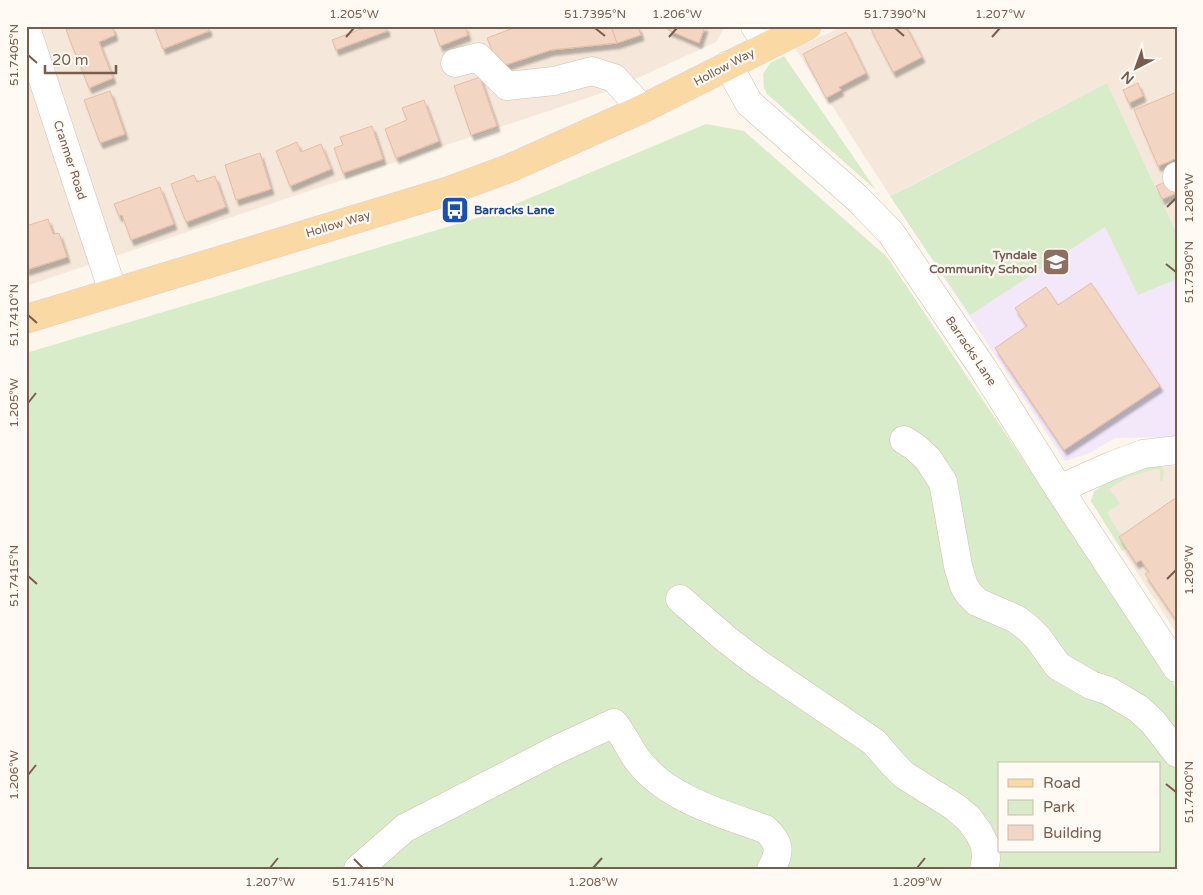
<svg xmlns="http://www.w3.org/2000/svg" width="1203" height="895" viewBox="0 0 1203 895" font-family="'Varela Round',sans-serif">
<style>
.residential{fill:#f5e8da}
.education{fill:#f3e8fa}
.green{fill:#d8ecc9;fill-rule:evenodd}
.building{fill:#f3d5c3;stroke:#e6bba3;filter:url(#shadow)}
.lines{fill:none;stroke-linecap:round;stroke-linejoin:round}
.minor-casing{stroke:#d1beb0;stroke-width:29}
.major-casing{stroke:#dad1cd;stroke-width:29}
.minor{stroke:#fff;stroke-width:28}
.major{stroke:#fbd9a5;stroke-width:28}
.ticks{fill:none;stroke:#7a5c4d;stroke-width:2}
.labels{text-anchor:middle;stroke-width:4.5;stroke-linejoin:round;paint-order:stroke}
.street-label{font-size:12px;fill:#7a5c4d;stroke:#fffaf3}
.transit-label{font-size:12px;font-weight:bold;fill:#164399;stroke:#fffaf3;text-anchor:start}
.education-label{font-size:12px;font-weight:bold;fill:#785e54;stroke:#fffaf3;text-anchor:end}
.neatline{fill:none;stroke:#7a5c4d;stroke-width:2}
.ticks-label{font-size:12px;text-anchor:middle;fill:#7a5c4d}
</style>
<defs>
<filter id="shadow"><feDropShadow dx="3" dy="5.5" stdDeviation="1" flood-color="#0004"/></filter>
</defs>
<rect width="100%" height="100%" fill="#fdf6ec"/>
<!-- residential -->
<g class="residential">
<polygon points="26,26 725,26 716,42 614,89 26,286"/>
<polygon points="844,26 1177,26 1177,234 1107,83 890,196 795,48"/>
<polygon points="1155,466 1177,466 1177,634 1091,501 1094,492 1098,489 1140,469"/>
</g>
<!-- education -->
<polygon class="education" points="1107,83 1177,234 1177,437 1115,438 1090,453 1065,461 890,196"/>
<!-- green -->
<g class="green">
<polygon points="784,56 876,190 767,94 764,88 763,74 770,63"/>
<polygon points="1107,83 1177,234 1177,279 1138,295 1105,227 970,315 890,196 911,186"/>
<path d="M706,124L744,131L887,257L1177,689V869H26V353L497,212ZM999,764H1159V851H999Z"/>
<path d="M1160,466L1164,470L1163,479L1162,481H1160V470L1156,469L1128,477L1109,489L1120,503L1107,513L1120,534L1122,533L1129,547L1122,551L1091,501L1094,492C1111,477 1138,468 1160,466Z"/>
</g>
<!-- building -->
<g class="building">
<polygon points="74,26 112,26 115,35 99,42 113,78 89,88 66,30"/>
<polygon points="154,26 208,26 209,31 163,49"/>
<polygon points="369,26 386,26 387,31 336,50 332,40"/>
<polygon points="441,26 466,26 465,27 468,35 440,46 434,29"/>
<polygon points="519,26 611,26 617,43 551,50 499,67 487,38"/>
<polygon points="611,26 638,26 641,35 617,43"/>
<polygon points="670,26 705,26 699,43 668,30"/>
<polygon points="872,26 906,26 922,57 893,72 870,27"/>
<polygon points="846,32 866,73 839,87 841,90 826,98 803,54"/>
<polygon points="480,77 497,126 471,135 454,86"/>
<polygon points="1138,83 1143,96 1129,103 1123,90"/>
<polygon points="110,91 125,134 100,143 84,100"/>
<polygon points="1177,92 1177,158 1158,166 1134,110"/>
<polygon points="424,100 439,141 396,158 385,129 407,120 402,108"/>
<polygon points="372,126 383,159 343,173 334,148 343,145 340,137"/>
<polygon points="297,142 301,152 321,144 331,169 290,186 276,151"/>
<polygon points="260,153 271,189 236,200 225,165"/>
<polygon points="194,175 197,182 215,176 226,207 186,222 171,184"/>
<polygon points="1171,179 1177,193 1162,199 1156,186"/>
<polygon points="160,187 174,224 131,240 122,215 119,216 114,204"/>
<polygon points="48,219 53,234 59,233 67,257 26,270 26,226"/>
<polygon points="1091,283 1160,386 1064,450 995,348 1027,326 1015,308 1046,287 1058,305"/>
<polygon points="1177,497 1177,537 1175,539 1177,542 1177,549 1175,552 1177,555 1177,621 1145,574 1149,572 1141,560 1136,563 1119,537"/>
</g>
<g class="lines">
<!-- minor casing -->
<g class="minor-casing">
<g id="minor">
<polyline points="755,26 767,45"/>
<polyline points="26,28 113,292"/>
<polyline points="455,63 478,57 507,86 554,81 592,71 614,78 642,109"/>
<polyline points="728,65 749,103 857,198 891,233 982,367 1059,489 1177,668"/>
<polyline points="1177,176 1177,178"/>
<polyline points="904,440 915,447 928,459 943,482 958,566 964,586 969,594 977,602 1016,619 1028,628 1038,638 1058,666 1091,685 1109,691 1139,709 1153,722 1177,753"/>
<polyline points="1059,489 1113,465 1143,454 1177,450"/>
<polyline points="680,599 726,639 756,662 874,742 893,764 904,775 955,807 969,819 979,833 985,845 986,859 984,869"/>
<path d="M358,869L405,828L558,749L614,723C623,734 629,748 637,759C665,798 722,814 765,829C780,842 781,852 771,869"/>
</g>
</g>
<!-- major casing -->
<g class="major-casing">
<polyline id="major" points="26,319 445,192 510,168 642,109 807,26"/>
</g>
<!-- minor -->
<use href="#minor" class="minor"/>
<!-- major -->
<use href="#major" class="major"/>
</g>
<!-- ticks -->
<path class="ticks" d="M595,28L605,36M895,28L904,36M346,37L354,28M669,37L677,28M992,37L1000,28M28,55L37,63M1167,207L1176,198M1166,264L1176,272M28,315L37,323M28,403L36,393M28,576L37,584M1167,579L1176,570M28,775L36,765M1166,784L1176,792M354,859L363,868M270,868L278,858M593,868L602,858M917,868L925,858"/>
<!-- icons -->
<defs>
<g id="bus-square" transform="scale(1.4375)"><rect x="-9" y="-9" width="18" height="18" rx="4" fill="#1a4fb4" stroke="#fffaf3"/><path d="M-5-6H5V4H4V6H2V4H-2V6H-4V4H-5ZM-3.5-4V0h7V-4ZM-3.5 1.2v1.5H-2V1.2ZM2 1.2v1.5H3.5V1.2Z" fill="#fff"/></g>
<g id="school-square" transform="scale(1.4375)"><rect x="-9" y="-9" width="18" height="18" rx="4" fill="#8d6e63" stroke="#fffaf3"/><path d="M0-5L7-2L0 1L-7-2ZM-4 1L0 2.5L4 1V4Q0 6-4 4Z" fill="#fff"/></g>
</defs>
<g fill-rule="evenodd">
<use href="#bus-square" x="455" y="210"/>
<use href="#school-square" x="1056" y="262"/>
</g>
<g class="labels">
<!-- street labels -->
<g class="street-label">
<text transform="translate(724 67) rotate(-28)" y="4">Hollow Way</text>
<text transform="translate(70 160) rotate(72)" y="4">Cranmer Road</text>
<text transform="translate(338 224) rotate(-17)" y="4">Hollow Way</text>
<text transform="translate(971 351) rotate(56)" y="4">Barracks Lane</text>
</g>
<!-- transit labels -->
<g class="transit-label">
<text x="474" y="214">Barracks Lane</text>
</g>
<!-- education labels -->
<g class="education-label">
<text x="1037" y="259">Tyndale<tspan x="1037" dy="14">Community School</tspan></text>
</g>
</g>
<!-- border -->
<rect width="1203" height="895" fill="none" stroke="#fffaf3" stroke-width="55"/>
<!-- legend -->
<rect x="998" y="762" width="162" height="90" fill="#fffaf3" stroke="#cabbb1"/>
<rect x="1008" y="779" width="25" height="8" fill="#fbd9a5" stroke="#cabbb1"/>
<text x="1043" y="788" font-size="15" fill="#7a5c4d">Road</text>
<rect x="1008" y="800" width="25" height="15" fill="#d8ecc9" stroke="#cabbb1"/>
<text x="1043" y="812" font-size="15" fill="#7a5c4d">Park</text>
<rect x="1008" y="825" width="25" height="15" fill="#f3d5c3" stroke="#cabbb1"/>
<text x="1043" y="838" font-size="15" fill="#7a5c4d">Building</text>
<!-- north arrow -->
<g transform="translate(1136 68) rotate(221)" stroke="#fffaf3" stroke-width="4" paint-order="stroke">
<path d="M0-4L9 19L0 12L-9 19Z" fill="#7a5c4d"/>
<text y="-8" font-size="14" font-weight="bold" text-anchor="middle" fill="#7a5c4d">N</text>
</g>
<!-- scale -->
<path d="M45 65v8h71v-8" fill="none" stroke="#7a5c4d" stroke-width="2.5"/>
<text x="52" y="65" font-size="15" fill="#7a5c4d" stroke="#fffaf3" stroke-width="4" paint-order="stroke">20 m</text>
<rect x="28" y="28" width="1148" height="840" class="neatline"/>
<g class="ticks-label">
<text x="354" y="18">1.205°W</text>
<text x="595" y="18">51.7395°N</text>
<text x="677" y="18">1.206°W</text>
<text x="895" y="18">51.7390°N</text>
<text x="1000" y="18">1.207°W</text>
<text transform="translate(14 55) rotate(-90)" y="4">51.7405°N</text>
<text transform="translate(1189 198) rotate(-90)" y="4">1.208°W</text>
<text transform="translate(1189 272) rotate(-90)" y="4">51.7390°N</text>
<text transform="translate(14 315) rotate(-90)" y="4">51.7410°N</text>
<text transform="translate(14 403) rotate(-90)" y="4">1.205°W</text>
<text transform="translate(1189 570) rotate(-90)" y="4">1.209°W</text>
<text transform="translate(14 576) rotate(-90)" y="4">51.7415°N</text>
<text transform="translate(14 775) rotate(-90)" y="4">1.206°W</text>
<text transform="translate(1189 792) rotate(-90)" y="4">51.7400°N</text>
<text x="270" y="886">1.207°W</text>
<text x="363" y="886">51.7415°N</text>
<text x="593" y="886">1.208°W</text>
<text x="917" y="886">1.209°W</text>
</g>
</svg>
